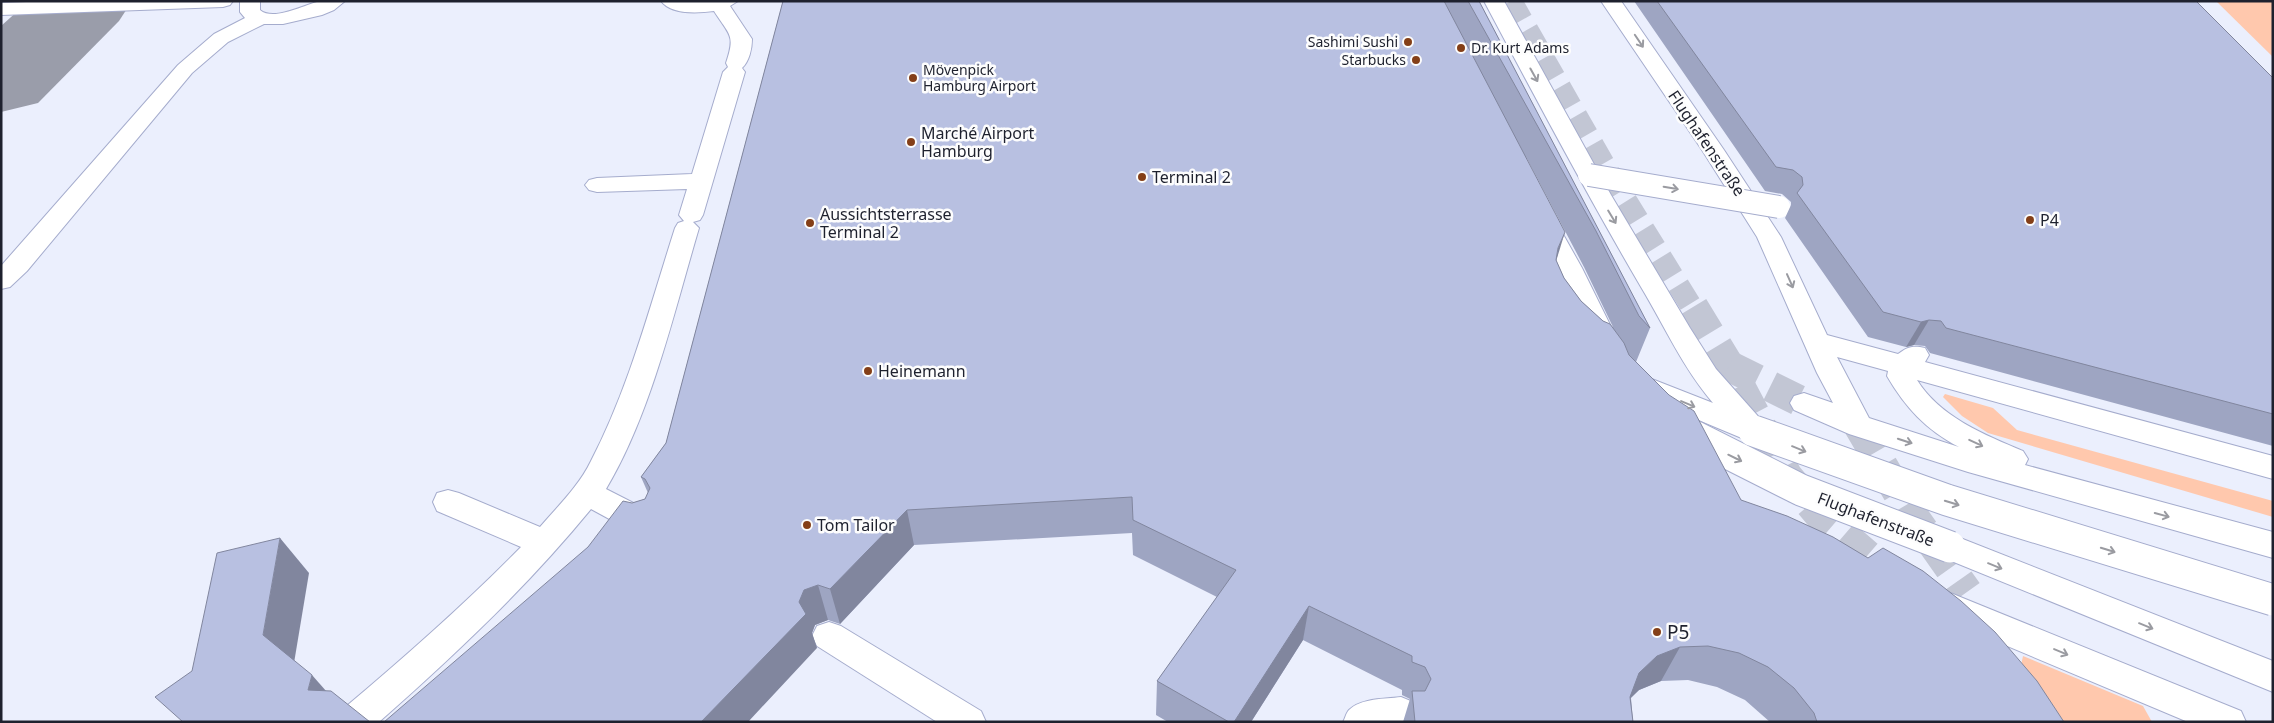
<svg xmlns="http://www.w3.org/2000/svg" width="2274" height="723" viewBox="0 0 2274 723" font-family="'Noto Sans',sans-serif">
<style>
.green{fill:#ffc8ad}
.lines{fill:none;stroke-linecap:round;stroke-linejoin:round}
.taxiway{fill:#9a9daa;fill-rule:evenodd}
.minor-tunnel-far1{stroke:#c2c6d4;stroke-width:22;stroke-dasharray:22 11;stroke-linecap:butt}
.minor-tunnel{stroke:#c2c6d4;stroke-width:31;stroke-dasharray:31 15;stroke-linecap:butt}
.minor-casing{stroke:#a5accd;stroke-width:2}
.minor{fill:#fff;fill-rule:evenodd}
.minor-bridge-far1-casing{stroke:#a5accd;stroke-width:24;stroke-linecap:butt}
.minor-bridge-casing{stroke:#a5accd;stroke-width:33;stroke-linecap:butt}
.minor-bridge-far1{stroke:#fff;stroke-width:22}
.minor-bridge{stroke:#fff;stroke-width:31}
.wall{fill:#9ea5c2;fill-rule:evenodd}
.shaded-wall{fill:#81869e}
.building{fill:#b8c0e1;stroke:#81869e}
.oneway{stroke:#9a9ba1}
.poi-dot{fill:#843f18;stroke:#fdfdfd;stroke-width:2}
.labels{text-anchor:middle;stroke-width:5;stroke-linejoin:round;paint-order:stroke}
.far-poi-label{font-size:14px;fill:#1e212e;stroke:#fdfdfd;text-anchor:end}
.poi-label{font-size:16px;fill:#1e212e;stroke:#fdfdfd;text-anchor:start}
.street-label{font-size:16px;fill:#1e212e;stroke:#fdfdfd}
.near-poi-label{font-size:19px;fill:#1e212e;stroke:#fdfdfd;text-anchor:start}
</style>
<rect width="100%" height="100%" fill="#ebeffd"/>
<!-- green -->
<g class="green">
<polygon points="2216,1 2273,1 2273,57"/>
<polygon points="1945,394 1993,408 2017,430 2273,501 2273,517 1988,433 1962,416 1943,397"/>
<polygon points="2023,656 2143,706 2152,722 2009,722"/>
</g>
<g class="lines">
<!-- taxiway -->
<polygon class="taxiway" points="29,1 132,1 119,21 38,103 1,112 1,26"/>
<!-- minor-tunnel-far1 -->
<polyline class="minor-tunnel-far1" points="1511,1 1609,173 1693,309"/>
<!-- minor-tunnel -->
<g class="minor-tunnel">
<polyline points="1693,307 1729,366 1787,476 1818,513 1883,569"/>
<polyline points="1729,366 1804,403"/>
<polyline points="1859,426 1906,506 1967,592"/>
</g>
<!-- minor casing -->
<g class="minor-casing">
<g id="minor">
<polygon points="52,1 233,1 230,5 223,7 1,15 1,3"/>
<path d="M240,1H260V10C274,22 305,4 321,1C328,0 337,1 345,1L334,10L322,15L283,24H264L228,42L192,73L27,271L10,287L1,289V266L178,65L214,34L245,18L240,12Z"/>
<path d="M661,1H738L730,6L752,39C752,49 749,62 742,68L745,72L703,215L700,220L693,222L699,228C674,312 651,414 606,489L659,516L664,525L659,534L648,537L637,534L591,509C527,587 455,655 379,722H339L343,709C405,657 465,604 521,547L437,511L433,502L437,493L448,490L459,493L540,527C558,506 579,486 591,461C629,388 650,306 675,228L678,223L684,221L679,215L687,189L597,192L589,190L585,185L589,180L597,178L692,174L723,72L728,67L726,63C736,34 729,35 714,11C699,13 671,15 661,1Z"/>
<path d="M1484,1H1504L1611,195L1690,328L1716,369L1764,423L1769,431L1764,439L1754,442L1744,439L1629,391L1625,384L1629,377L1639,374L1713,403C1683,368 1665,327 1641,287C1586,193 1535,97 1484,1Z"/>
<path d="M1601,1H1621L1724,150L1781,237L1827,335L1898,354C1907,347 1913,345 1925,348L1929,355L1925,362L2273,456V479L1917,380C1940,417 1985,435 2023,451L2028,459L2025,465L2273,532V558L1968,472L1849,434L1794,410L1790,403L1794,396L1804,393L1833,403L1817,373L1757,237L1702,150ZM1837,357L1888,371L1887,376C1905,407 1926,430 1959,447L1869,418Z"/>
<polygon points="1541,208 1550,211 1582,268 1619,343 1615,350 1605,352 1595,350 1591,343 1556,268 1529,216 1532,211"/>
<polygon points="1950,534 2273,661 2273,692 1939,556 1934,547 1939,538"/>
<polygon points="1948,592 2241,711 2246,722 2188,722 1936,616 1932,606 1936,596"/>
<polygon points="829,622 841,626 981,711 986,722 937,722 817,646 812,636 817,626"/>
<path d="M1401,697L1413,702L1419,713L1415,722H1343C1345,719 1346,713 1349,710C1361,698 1385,699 1401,697Z"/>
</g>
</g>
<!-- minor -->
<use href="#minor" class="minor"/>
<!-- minor-bridge-far1 casing -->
<g class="minor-bridge-far1-casing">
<polyline id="minor-bridge-far1" points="1589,175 1779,207"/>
</g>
<!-- minor-bridge casing -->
<g class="minor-bridge-casing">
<g id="minor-bridge">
<polyline points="1680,429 1801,490 1950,547"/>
<polyline points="1754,431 1947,500 2273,600"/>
</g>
</g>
<!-- minor-bridge-far1 -->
<use href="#minor-bridge-far1" class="minor-bridge-far1"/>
<!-- minor-bridge -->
<use href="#minor-bridge" class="minor-bridge"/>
</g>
<!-- wall -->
<g class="wall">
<path d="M783,1H1479L1650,328L1636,362L1741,500L2064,722H1770L1745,700L1717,687L1688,680L1661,681L1639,690L1631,698L1633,722H1403L1410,699L1402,695V690L1303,640L1251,722H1168L1156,715L1157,681L1217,597L1133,555L1132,533L914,545L840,624L828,620L815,625L812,633L817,648L588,547L632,503L645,499L648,493L641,477L666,443ZM1526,157L1584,267L1613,327L1603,321L1581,301L1564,278L1556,260Z"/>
<polygon points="1634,1 2196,1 2273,78 2273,446 1930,353 1925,346 1914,345 1906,347 1868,337 1785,218 1791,205 1791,202 1782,194 1765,191"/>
</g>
<!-- shaded-wall -->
<g class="shaded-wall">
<polygon points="1565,232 1554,268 1558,248"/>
<polygon points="1929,320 1914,345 1906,347 1921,322"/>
<polygon points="907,510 914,545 840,624 830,589"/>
<polygon points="280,538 309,573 293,669 263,635"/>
<polygon points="818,585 828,620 815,625 812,633 817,648 748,722 701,722 799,602 804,590"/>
<polygon points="1309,606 1303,640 1251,722 1234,722"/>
<polygon points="1680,647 1661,681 1639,690 1621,707 1639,673 1657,656"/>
<polygon points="312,675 341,708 308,690"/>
</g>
<!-- building -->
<g class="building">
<polygon points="783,1 1444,1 1565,232 1558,248 1556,260 1564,278 1581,301 1603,321 1610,324 1624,343 1629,355 1669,395 1694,411 1741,500 1787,516 1833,537 1868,558 1883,548 1923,571 1961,601 1995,632 2037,681 2064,722 1817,722 1814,713 1794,688 1768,667 1739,653 1708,646 1680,647 1657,656 1639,673 1630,697 1633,722 1415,722 1412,691 1425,691 1431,679 1425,667 1412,662 1412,656 1309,606 1234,722 1229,722 1157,681 1236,570 1133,520 1132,497 907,510 830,589 818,585 804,590 799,602 806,614 701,722 384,722 588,547 623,501 632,503 645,499 650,488 645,479 641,477 666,443"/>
<polygon points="1468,1 1479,1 1650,328 1639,316 1596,231"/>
<polygon points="1657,1 2196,1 2273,78 2273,414 1946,328 1941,321 1929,320 1921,322 1883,312 1797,193 1803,185 1802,177 1793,170 1776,167"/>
<polygon points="280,538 263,635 312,675 308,690 331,691 370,722 183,722 155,697 192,671 217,553"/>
</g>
<!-- one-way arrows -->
<defs><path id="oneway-shaft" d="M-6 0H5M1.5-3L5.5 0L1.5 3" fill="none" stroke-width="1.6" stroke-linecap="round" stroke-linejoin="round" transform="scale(1.25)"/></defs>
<g class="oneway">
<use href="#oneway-shaft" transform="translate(1639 41) rotate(56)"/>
<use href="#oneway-shaft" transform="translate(1534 75) rotate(61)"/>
<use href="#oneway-shaft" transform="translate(1671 188) rotate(10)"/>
<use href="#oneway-shaft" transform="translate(1612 217) rotate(59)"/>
<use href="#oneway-shaft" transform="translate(1790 281) rotate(66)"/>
<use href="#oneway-shaft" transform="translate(1688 404) rotate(23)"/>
<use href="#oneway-shaft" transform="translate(1905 441) rotate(18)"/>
<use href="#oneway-shaft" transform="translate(1976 443) rotate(25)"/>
<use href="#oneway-shaft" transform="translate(1799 449) rotate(22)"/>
<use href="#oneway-shaft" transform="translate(1735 458) rotate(26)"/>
<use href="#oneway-shaft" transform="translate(1952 503) rotate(17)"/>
<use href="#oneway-shaft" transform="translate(2162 515) rotate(15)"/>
<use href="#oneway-shaft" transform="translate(2108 550) rotate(17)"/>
<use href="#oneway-shaft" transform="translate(1995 566) rotate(22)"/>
<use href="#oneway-shaft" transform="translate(2146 626) rotate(22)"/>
<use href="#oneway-shaft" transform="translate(2061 652) rotate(23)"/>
</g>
<!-- markers -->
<g class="poi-dot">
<circle cx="1408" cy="42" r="5"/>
<circle cx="1461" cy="48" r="5"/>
<circle cx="1416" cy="60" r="5"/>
<circle cx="913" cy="78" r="5"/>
<circle cx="911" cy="142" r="5"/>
<circle cx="1142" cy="177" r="5"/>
<circle cx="2030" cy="220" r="5"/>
<circle cx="810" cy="223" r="5"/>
<circle cx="868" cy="371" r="5"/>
<circle cx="807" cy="525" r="5"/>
<circle cx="1657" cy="632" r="5"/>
</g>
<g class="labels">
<!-- far-poi labels -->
<g class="far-poi-label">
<text x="1398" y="47">Sashimi Sushi</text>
<text x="1471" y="53" text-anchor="start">Dr. Kurt Adams</text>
<text x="1406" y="65">Starbucks</text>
<text x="923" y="75" text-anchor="start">Mövenpick<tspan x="923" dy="16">Hamburg Airport</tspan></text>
</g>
<!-- poi labels -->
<g class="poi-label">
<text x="921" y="139">Marché Airport<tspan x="921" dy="18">Hamburg</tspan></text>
<text x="1152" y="183">Terminal 2</text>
<text x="820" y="220">Aussichtsterrasse<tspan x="820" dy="18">Terminal 2</tspan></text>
<text x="2040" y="226">P4</text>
<text x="878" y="377">Heinemann</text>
<text x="817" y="531">Tom Tailor</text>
</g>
<!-- street labels -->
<g class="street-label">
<text transform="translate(1707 143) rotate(56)" y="6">Flughafenstraße</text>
<text transform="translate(1876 519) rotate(21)" y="6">Flughafenstraße</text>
</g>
<!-- near-poi labels -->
<g class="near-poi-label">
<text x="1667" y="639">P5</text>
</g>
</g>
<!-- border -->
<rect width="2274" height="723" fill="none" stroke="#1e212e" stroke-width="5"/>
</svg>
